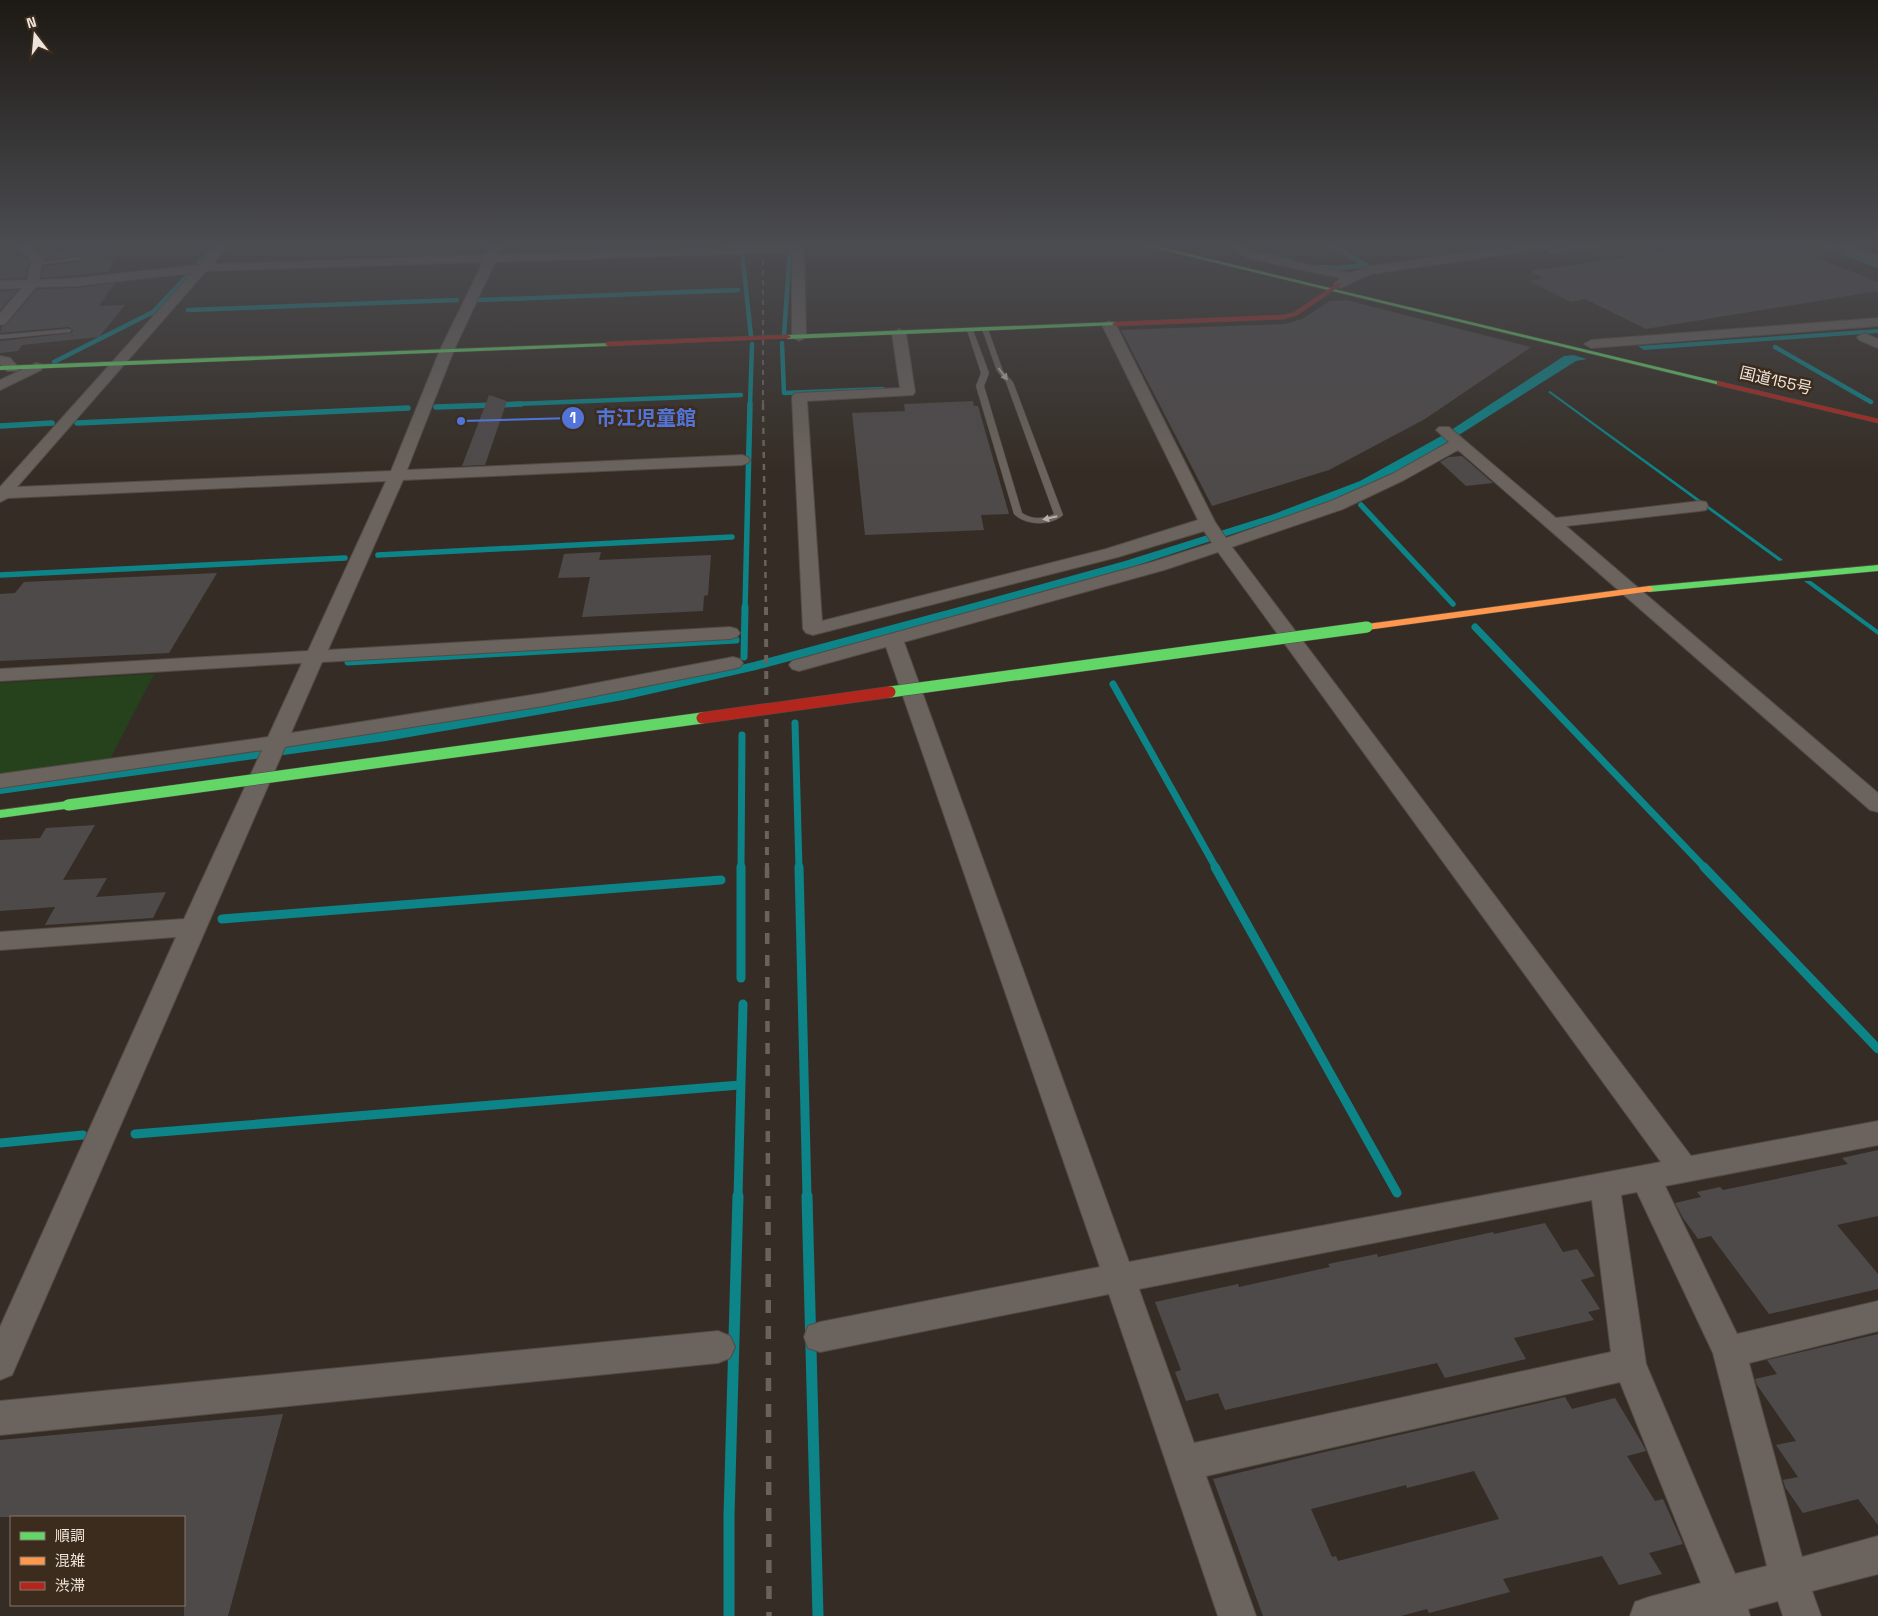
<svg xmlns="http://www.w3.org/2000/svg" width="1878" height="1616" viewBox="0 0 1878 1616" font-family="'Space Grotesk','Noto Sans JP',sans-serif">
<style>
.green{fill:#25421c}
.water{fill:#0c8488}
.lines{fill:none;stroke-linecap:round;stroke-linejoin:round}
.stream-far4{stroke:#0c8488;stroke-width:4.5}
.stream-far3{stroke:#0c8488;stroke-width:5.5}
.stream-far2{stroke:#0c8488;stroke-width:7}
.stream-far1{stroke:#0c8488;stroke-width:9}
.stream{stroke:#0c8488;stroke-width:11}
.building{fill:#4f4a4a;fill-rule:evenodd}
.lane-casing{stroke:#524b44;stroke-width:1}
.street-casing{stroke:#524b44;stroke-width:2}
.fast-casing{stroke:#524b44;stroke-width:1}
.slow-casing{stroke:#524b44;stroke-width:1}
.jam-casing{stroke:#524b44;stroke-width:1}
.lane{fill:#6b635d;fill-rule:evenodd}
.street{fill:#6b635d;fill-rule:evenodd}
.fast{fill:#63d668;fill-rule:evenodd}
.slow{fill:#ff974d;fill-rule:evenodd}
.jam{fill:#b3261e;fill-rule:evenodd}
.rail-far4{stroke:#69635c;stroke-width:2;stroke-dasharray:5 5;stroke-linecap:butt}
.rail-far3{stroke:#69635c;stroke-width:2.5;stroke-dasharray:6 6;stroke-linecap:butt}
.rail-far2{stroke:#69635c;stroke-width:4;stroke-dasharray:8 8;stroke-linecap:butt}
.rail-far1{stroke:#69635c;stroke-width:4.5;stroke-dasharray:11 11;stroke-linecap:butt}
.rail{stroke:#69635c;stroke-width:5.5;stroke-dasharray:13 13;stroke-linecap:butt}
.fast-bridge-casing{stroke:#524b44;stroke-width:12;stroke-linecap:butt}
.jam-bridge-casing{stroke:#524b44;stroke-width:12;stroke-linecap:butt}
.fast-bridge{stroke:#63d668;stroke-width:11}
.jam-bridge{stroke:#b3261e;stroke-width:11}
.oneway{fill:#bab0a9}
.labels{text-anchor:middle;stroke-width:5;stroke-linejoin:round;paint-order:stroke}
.far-street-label{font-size:16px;fill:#efe4db;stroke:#3c2c1e}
.leader{fill:none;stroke:#5274d9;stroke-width:2}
.callout-dot{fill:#5274d9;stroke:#3c2c1e;stroke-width:2}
.mark-label{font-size:15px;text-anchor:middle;font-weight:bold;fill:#fff}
.callout-label{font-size:20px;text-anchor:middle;font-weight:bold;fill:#5274d9;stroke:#3c2c1e;stroke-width:5;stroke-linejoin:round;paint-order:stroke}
</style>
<rect width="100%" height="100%" fill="#352d25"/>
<!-- green -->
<polygon class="green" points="154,674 109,761 0,775 0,683"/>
<!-- water -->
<g class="water">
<polygon points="1878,329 1878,333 1644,350 1638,346"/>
<polygon points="1573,355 1587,359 1576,361 1451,440 1378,482 1333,501 1132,567 963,614 756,670 623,700 386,741 0,794 0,784 520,709 640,688 754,662 959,607 1125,561 1274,514 1360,481 1445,434 1564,356"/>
<polygon points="1550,391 1783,560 1779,561 1548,392"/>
<polygon points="1804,581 1811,581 1878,630 1878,635"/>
</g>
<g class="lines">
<!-- stream-far4 -->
<g class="stream-far4">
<polyline points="1822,244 1878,266"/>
<polyline points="742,252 751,336"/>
<polyline points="1549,252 1608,244"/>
<polyline points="1266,255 1291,261"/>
<polyline points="197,266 216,244"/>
<polyline points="1317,267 1339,268 1366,265 1329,244"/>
<polyline points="479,300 738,290"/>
<polyline points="188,310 457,300"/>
<polyline points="784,335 790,250"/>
<polyline points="782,343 784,393 883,389"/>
<polyline points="1775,347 1871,402"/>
<polyline points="54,362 153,312 191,272"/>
<polyline points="489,405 741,395"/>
<polyline points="750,405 752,344"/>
</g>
<!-- stream-far3 -->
<g class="stream-far3">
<polyline points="436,407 521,404"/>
<polyline points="77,423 408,408"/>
<polyline points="0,426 52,423"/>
<polyline points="1361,505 1453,604"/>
<polyline points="378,555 732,537"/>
<polyline points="0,575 345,558"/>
<polyline points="745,609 750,404"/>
</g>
<!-- stream-far2 -->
<g class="stream-far2">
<polyline points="1475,627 1705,868"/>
<polyline points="744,657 745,607"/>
<polyline points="348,662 736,640"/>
<polyline points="1113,684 1216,868"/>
<polyline points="795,723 799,868"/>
<polyline points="741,868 742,735"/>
</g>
<!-- stream-far1 -->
<g class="stream-far1">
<polyline points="799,867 807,1197"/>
<polyline points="1215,867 1397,1193"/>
<polyline points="1704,867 1878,1049"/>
<polyline points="222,919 721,880"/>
<polyline points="741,978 741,867"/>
<polyline points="135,1134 740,1085"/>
<polyline points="0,1143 83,1135"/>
<polyline points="738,1197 743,1004"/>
</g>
<!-- stream -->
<g class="stream">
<polyline points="807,1196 818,1616"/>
<polyline points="729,1616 729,1516 738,1196"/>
</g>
</g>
<!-- building -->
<g class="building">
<polygon points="1719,244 1780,244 1878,282 1878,291 1646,329 1585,299 1571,302 1529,281 1544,278 1530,271"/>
<polygon points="109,248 103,259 115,258 108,272 124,271 41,278 44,266 81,262 84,259 79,255 45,260 40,254"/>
<polygon points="23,255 29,262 25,278 0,279 0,257"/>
<polygon points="115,283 99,306 125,305 99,337 22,345 18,351 0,353 0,341 72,333 73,330 69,327 0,333 2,326 6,325 37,289 76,288"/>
<polygon points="18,290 0,310 0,291"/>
<polygon points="1346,300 1531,347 1425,419 1329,470 1212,506 1121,330 1284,324 1302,319 1330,301"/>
<polygon points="489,395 507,401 485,465 462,466"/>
<polygon points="973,401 974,406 978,406 1009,514 981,515 984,530 865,535 852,413 905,411 904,404"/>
<polygon points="1462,456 1493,483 1466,486 1440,462 1449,457"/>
<polygon points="601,552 599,560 711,555 708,595 704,596 703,611 582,617 590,577 558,578 564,554"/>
<polygon points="217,573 169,653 0,661 0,594 15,593 24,582"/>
<polygon points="95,825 63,880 107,878 96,897 166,892 153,918 45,925 55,907 0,911 0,840 40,838 46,828"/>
<polygon points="1878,1150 1878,1216 1837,1225 1878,1274 1878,1289 1769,1314 1711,1236 1698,1239 1683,1218 1675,1203 1701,1197 1697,1192 1720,1187 1723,1190 1848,1164 1842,1158"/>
<polygon points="1545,1223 1563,1252 1577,1249 1595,1276 1581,1280 1600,1309 1588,1312 1594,1320 1514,1338 1526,1359 1445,1378 1437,1363 1225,1410 1218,1393 1186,1401 1175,1372 1181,1370 1155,1302 1238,1284 1239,1287 1330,1267 1328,1264 1377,1254 1378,1257 1493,1232 1494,1234"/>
<polygon points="1878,1334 1878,1525 1858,1499 1803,1513 1785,1487 1783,1480 1798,1477 1776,1445 1796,1441 1757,1385 1755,1379 1777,1374 1767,1360"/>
<path d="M1565,1397L1572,1409L1615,1398L1642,1443L1646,1451L1627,1456L1655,1501L1663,1499L1683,1544L1649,1553L1662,1574L1619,1585L1602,1556L1503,1579L1510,1592L1429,1613L1427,1609L1401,1616H1263L1213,1479L1316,1454ZM1474,1471L1499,1519L1338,1561L1336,1556L1332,1557L1311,1509L1406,1485L1407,1488Z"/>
<polygon points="283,1414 228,1616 184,1616 184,1517 0,1517 0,1440"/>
</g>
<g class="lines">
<!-- lane casing -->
<g class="lane-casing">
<g id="lane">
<polygon points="79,257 82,259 81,260 37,265 34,263"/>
<path d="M985,327L988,329L1003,371L1013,382L1063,515C1051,526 1026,526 1014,514L976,386L981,373L967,330L970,328L973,330L989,373L984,386L1022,513C1032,520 1044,519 1054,514L1006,382L997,371L982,329Z"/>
<polygon points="69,329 71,330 71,332 0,339 0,335"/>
</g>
</g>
<!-- street casing -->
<g class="street-casing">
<g id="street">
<path d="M15,244H28L43,260L39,280L76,278L199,265L218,244H230L213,264L486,255L491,244H503L498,255L804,244L806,337L799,341L792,337V252L495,262L454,350L407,470L742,455L748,457L750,460L748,463L742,465L403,480L328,650L730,627L737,629L740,633L737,637L730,639L322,662L291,733L544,693L733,657L740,659L743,663L740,667L733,669L544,706L285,747L12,1375L0,1380V1327L176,937L0,950V932L184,919L262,750L0,788V774L268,737L302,663L0,681V669L308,651L386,481L8,498L0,502V487L192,273L76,286L36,287L5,324L0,325V313L22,288L0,289V281L27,280L31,261ZM483,262L440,350L391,471L17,487L206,271Z"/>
<polygon points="1225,244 1239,244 1255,253 1350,273 1371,266 1531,244 1562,244 1556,247 1371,274 1340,288 1334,284 1341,278 1247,258"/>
<polygon points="1831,244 1847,244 1878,256 1878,264 1833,246"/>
<polygon points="1878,318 1878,326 1591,348 1584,344 1591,340"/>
<path d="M1109,321L1116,325L1215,522L1226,538L1331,501L1392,474L1449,442L1436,430L1439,427H1449L1556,518L1700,501L1706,502L1708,506L1706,510L1700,511L1566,526L1878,793V812L1870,810L1458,450L1404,480L1343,509L1232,547L1691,1156L1878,1121V1145L1665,1186L1737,1334L1878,1301V1331L1749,1363L1802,1557L1878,1536V1574L1812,1591L1821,1616H1783L1778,1601L1748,1609L1750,1616H1630L1635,1602L1649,1597L1701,1583L1620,1382L1206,1476L1256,1616H1218L1109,1294L820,1352L808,1348L804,1337L808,1326L820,1322L1100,1267L886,647L799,671L792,669L789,665L792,661L1152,562L1212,543L1204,531L1118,557L813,635L806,633L803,629L792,397L794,394L799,393L900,388L892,333L899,329L906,333L915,392L913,395L807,401L822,621L1106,549L1198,520L1102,325ZM1218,552L1661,1162L1129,1262L904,642L1164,570ZM1637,1192L1713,1353L1767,1566L1735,1574L1646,1364L1621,1195ZM1592,1200L1611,1352L1194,1443L1139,1289Z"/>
<polygon points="1864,333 1878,339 1878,348 1859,340 1857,337"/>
<polygon points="0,356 10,358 19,368 17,371 7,371 0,364"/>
<polygon points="36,363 41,364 43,367 41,370 0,390 0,380"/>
<polygon points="718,1331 730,1336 735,1347 730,1358 718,1363 0,1435 0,1401"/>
</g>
</g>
<!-- fast casing -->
<g class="fast-casing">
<g id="fast">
<polygon points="1138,244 1148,244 1724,383 1720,385"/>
<polygon points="1115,322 1118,324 1117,325 788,339 785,337 788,335"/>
<polygon points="610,343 611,344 608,346 0,370 0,366"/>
<polygon points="1878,565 1878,571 1649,592 1644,589 1649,586"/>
<polygon points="68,801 74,805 72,808 0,818 0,810"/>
</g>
</g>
<!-- slow casing -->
<g class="slow-casing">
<polygon id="slow" points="1649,586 1654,589 1652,591 1367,630 1362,627 1367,624"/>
</g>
<!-- jam casing -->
<g class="jam-casing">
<g id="jam">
<polygon points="1338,283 1343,284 1297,315 1284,319 1115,326 1112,324 1115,322 1284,315 1293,313"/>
<polygon points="788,335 791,337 790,338 608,346 605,344 608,342"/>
<polygon points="1717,381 1878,419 1878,423 1717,385"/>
</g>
</g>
<!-- lane -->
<use href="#lane" class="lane"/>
<!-- street -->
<use href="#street" class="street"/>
<!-- fast -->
<use href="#fast" class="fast"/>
<!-- slow -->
<use href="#slow" class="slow"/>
<!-- jam -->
<use href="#jam" class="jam"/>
<!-- rail-far4 -->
<polyline class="rail-far4" points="763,405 763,244"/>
<!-- rail-far3 -->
<polyline class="rail-far3" points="763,404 766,609"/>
<!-- rail-far2 -->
<polyline class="rail-far2" points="766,607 767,868"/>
<!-- rail-far1 -->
<polyline class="rail-far1" points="767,867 768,1197"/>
<!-- rail -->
<polyline class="rail" points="768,1196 769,1616"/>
<!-- fast-bridge casing -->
<g class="fast-bridge-casing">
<g id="fast-bridge">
<polyline points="890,692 1367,627"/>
<polyline points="68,805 702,718"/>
</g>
</g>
<!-- jam-bridge casing -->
<g class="jam-bridge-casing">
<polyline id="jam-bridge" points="702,718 890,692"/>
</g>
<!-- fast-bridge -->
<use href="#fast-bridge" class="fast-bridge"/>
<!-- jam-bridge -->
<use href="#jam-bridge" class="jam-bridge"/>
</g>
<!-- one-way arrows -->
<defs><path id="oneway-solid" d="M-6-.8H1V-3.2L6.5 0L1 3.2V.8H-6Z" transform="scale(1.25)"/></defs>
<g class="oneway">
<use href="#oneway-solid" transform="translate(1003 374) rotate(53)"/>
<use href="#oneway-solid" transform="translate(1050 518) rotate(167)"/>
</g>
<!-- sky -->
<linearGradient id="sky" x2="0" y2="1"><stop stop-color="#1d1914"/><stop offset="0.52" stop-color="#4b4c51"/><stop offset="1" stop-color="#4b4c51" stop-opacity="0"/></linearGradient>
<rect width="1878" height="470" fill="url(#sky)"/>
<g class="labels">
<!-- far-street labels -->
<g class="far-street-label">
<text transform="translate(1776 380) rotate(13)" y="6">国道155号</text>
</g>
</g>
<!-- callouts -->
<path class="leader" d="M461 421L573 418"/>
<g class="callout-dot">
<circle cx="461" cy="421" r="5"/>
<circle cx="573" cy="418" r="12"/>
</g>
<g class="mark-label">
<text x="573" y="423">1</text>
</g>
<g class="callout-label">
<text x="646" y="425">市江児童館</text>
</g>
<!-- legend -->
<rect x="10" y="1516" width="175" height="90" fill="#3c2c1e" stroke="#84766a"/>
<rect x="20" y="1532" width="25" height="8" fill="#63d668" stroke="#84766a"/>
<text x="55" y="1541" font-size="15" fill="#efe4db">順調</text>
<rect x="20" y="1557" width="25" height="8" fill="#ff974d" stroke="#84766a"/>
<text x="55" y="1566" font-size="15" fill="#efe4db">混雑</text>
<rect x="20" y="1582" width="25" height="8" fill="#b3261e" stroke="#84766a"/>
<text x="55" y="1591" font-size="15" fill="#efe4db">渋滞</text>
<!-- north arrow -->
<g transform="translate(35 35) rotate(344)" stroke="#3c2c1e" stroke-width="4" paint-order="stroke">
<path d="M0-4L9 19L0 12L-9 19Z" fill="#efe4db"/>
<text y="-8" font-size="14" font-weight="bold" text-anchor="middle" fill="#efe4db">N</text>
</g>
</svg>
